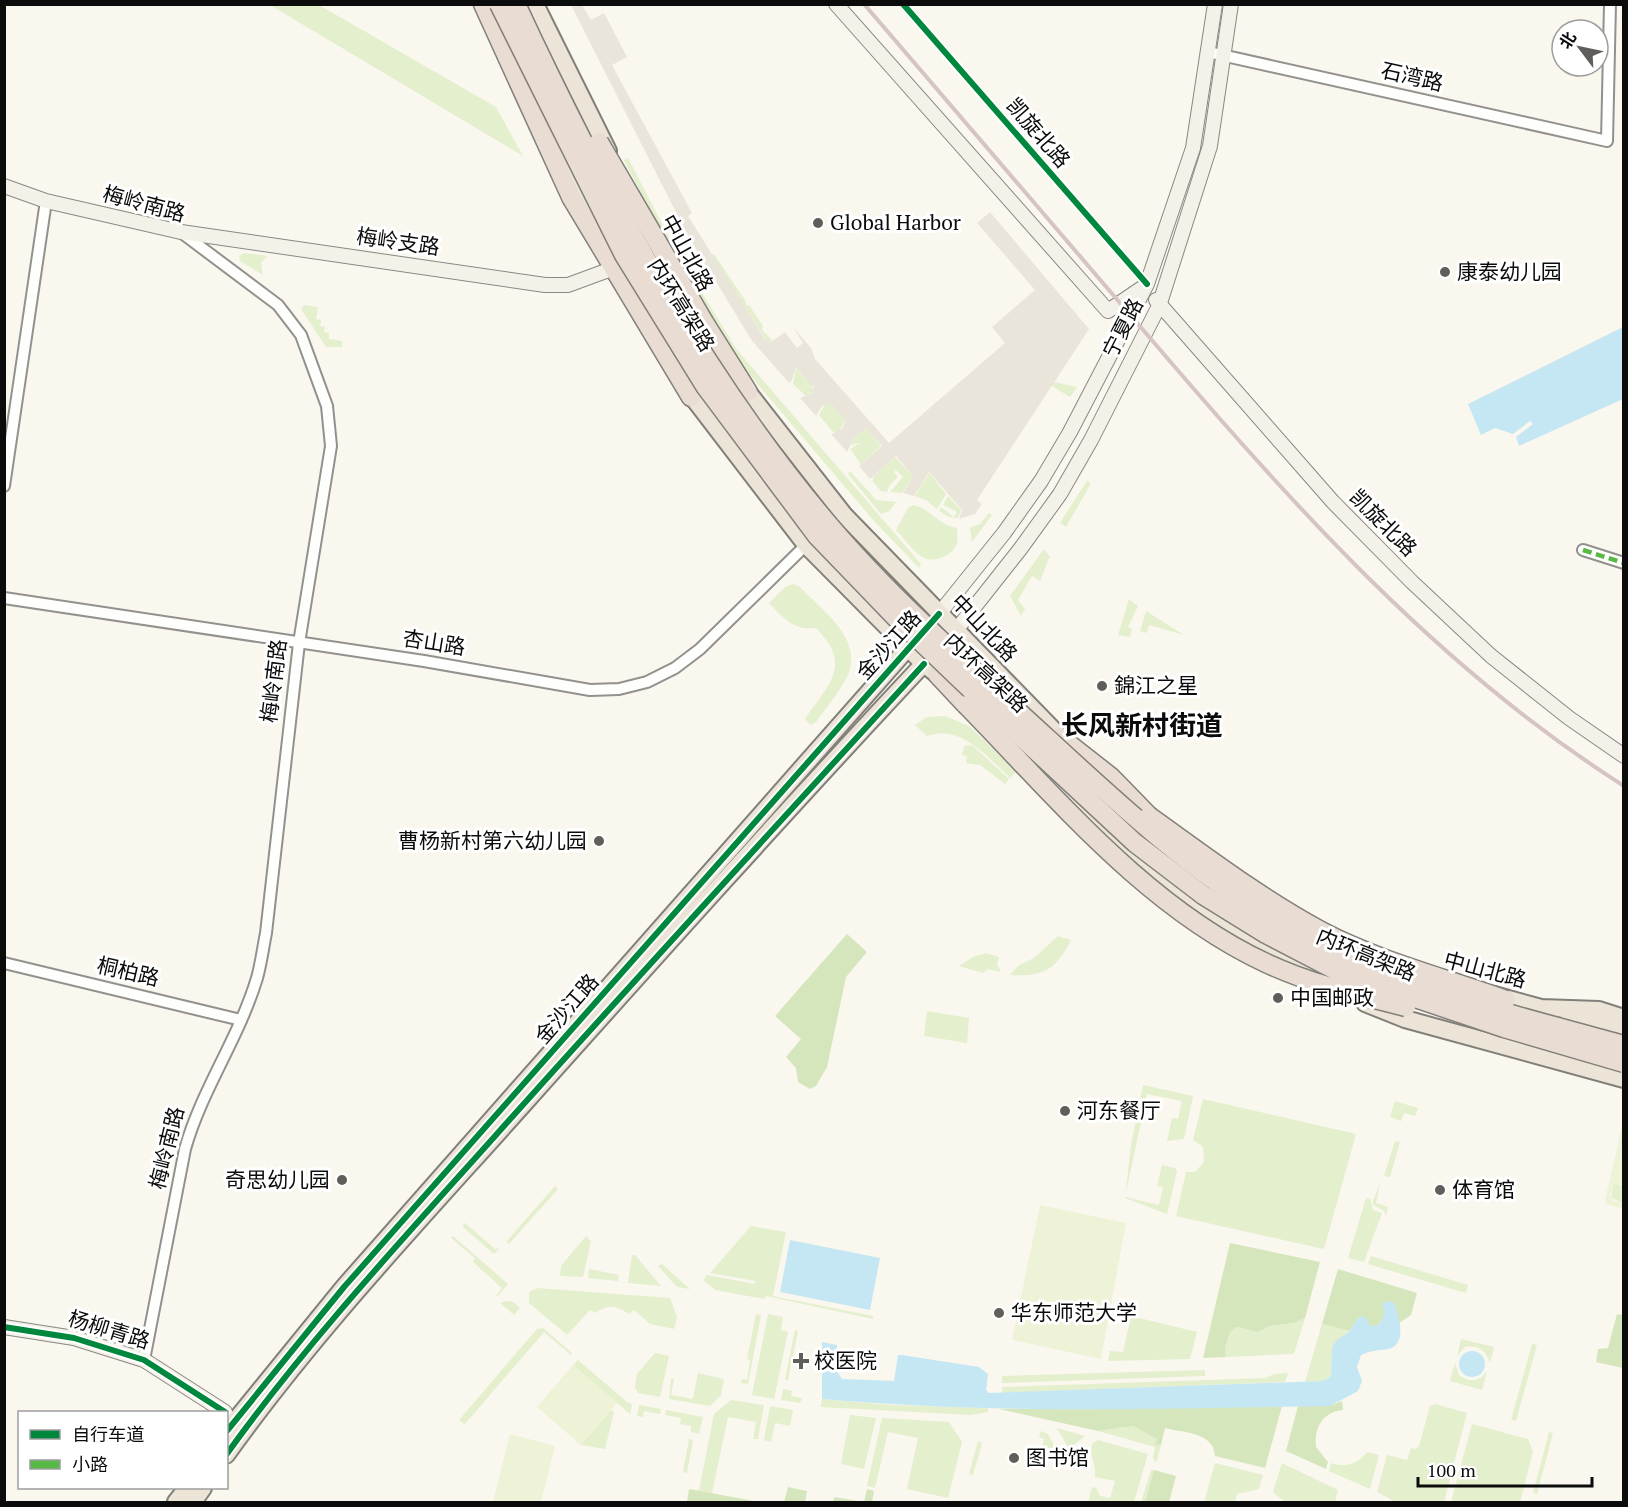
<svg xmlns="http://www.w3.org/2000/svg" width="1628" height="1507" viewBox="0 0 1628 1507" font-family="'PT Serif','Noto Sans SC',serif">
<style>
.green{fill:#e4efce}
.forest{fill:#d5e6bc}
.pitch{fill:#eef3d7}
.plaza{fill:#eae5da}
.water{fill:#c5e7f4}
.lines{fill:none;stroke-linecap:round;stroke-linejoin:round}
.street-casing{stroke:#93918d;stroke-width:14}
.secondary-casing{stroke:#898884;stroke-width:16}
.primary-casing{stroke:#807f7a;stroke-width:20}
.highway-casing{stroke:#807f7a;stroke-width:21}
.street{stroke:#fefefc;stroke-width:10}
.secondary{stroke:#f4f2e8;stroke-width:14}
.primary{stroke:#ece5d7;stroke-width:16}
.highway{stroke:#e9ddd3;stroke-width:18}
.rail{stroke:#d6c4c4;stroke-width:4}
.highway-bridge-casing{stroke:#807f7a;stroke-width:21;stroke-linecap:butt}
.highway-bridge{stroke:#e9ddd3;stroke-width:18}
.quiet{stroke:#58b947;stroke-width:4.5;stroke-dasharray:9 4.5;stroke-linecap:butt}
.cycleway-casing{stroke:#fff;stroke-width:10}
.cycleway{stroke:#00873e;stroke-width:6}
.poi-dot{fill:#5f5e5a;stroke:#fff;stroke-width:2}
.labels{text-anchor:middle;stroke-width:6;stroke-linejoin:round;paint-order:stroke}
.street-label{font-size:21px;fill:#0b0b0b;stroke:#fff}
.poi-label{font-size:21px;fill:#0b0b0b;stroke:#fff;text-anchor:start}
.district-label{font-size:27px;font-weight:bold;fill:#0b0b0b;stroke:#fff}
</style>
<rect width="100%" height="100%" fill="#faf7ee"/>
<!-- green -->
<g class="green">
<polygon points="270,5 319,5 496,107 523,156"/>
<polygon points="628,158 671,241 667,244 624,160"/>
<polygon points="244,253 267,256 261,263 263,275 240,261 239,256"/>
<polygon points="714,254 746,302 746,305 750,306 763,326 762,330 773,341 767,341 711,256"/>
<polygon points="688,270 737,350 921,564 919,568 874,521 732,354 684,273"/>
<polygon points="304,305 318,307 316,319 321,320 320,326 325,327 324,332 329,333 329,339 342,341 342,347 326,347 301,309"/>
<polygon points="796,368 809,383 811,382 814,385 812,387 814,391 806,396 793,384"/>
<polygon points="1019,374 1077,387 1070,397 1052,386 1027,381"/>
<polygon points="825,404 831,404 846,421 839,431 833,432 819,415"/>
<polygon points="866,428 881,446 861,464 850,449 862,442 851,445 853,439"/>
<polygon points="895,457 913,476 902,493 890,492 903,477 896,470 894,472 898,477 889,486 887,492 881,491 873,482 873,477"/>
<polygon points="850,471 876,500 896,502 889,511 881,514 848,474"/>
<polygon points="929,473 946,494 937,509 926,500 915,496"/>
<polygon points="1087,481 1091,483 1066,527 1060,523"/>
<polygon points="948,496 961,510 958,518 949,517 939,511 941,507 954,517 957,512 943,505"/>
<path d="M913,505C930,508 939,526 957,528C957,532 958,539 957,543C954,555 935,563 924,558C913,552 905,539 896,530L908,508Z"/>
<polygon points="989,513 992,515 972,542 970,528 980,524"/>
<polygon points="1044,549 1051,558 1049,558 1040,581 1032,576 1018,600 1025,609 1021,616 1010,596"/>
<path d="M793,584L799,586C820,609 864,638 848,675C840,691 827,707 816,722L811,725L805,719C829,684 853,665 816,628C793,631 784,618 769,603L785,587Z"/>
<polygon points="1129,599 1138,606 1128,627 1132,629 1130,637 1118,635"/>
<polygon points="1146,611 1184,635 1149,625 1147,633 1140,631"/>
<path d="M945,716L969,726L1017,771L1010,778C989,758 960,723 927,736L915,725L927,717Z"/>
<polygon points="972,745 1009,779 1005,784 980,765 966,763 967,756 962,755 964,746"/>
<path d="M1058,936L1071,940C1056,970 1043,977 1010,975L1019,965L1034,958Z"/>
<polygon points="986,953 999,957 997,964 1001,972 988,969 983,973 959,966 973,957"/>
<polygon points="927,1011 969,1018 967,1043 924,1036"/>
<polygon points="1143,1085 1193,1096 1184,1139 1167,1141 1172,1118 1178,1119 1182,1101 1147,1094 1125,1197 1159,1205 1163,1187 1157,1186 1162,1165 1175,1168 1177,1171 1167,1214 1125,1198 1131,1145"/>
<polygon points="1203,1099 1356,1134 1324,1249 1176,1216 1186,1172 1195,1172 1204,1162 1203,1147 1193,1140"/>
<polygon points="1395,1101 1418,1108 1415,1116 1404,1113 1401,1121 1390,1117"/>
<polygon points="1395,1141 1400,1142 1390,1177 1384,1176"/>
<polygon points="1380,1183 1376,1203 1388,1207 1386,1216 1384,1211 1372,1204"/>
<polygon points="1613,1184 1623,1186 1623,1203 1611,1198"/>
<polygon points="555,1186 558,1189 509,1244 506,1242"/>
<polygon points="1366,1198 1370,1199 1373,1210 1382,1213 1364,1262 1348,1258"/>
<polygon points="465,1223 495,1249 500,1248 494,1254 462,1226"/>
<polygon points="751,1226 786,1232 773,1296 873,1316 873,1319 766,1296 764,1299 715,1290 703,1280 707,1275 755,1284 755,1281 710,1273"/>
<polygon points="453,1236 508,1284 498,1296 496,1296 502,1288 473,1262 475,1258 451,1238"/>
<polygon points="586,1236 591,1241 583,1277 560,1276 561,1266"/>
<polygon points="632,1255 635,1255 661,1286 628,1283"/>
<polygon points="1371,1256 1468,1285 1466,1293 1368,1264"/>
<polygon points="662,1264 690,1289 677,1287 658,1266"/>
<polygon points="589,1269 619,1275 618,1281 588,1278"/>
<path d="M537,1288L670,1298L677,1317L674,1329L650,1324L634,1310L629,1314C617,1306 608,1304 595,1313L590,1310L567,1335L529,1303V1292Z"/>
<polygon points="506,1301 513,1302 520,1308 514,1315 500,1303"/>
<polygon points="756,1314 761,1315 748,1384 741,1383 742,1379 747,1380 750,1360 747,1359"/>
<polygon points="768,1314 783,1317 781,1330 788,1332 774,1399 752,1395"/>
<polygon points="1131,1316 1197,1332 1190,1359 1108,1361 1110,1351 1123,1352"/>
<polygon points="1305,1318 1294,1354 1226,1357 1225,1348 1230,1332 1237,1327 1258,1332 1269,1326 1294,1323"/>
<path d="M1322,1324L1350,1331C1328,1345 1333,1353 1331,1376L1323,1381L1305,1382Z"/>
<polygon points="543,1328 572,1353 571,1355 544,1332 465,1424 459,1420 537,1329"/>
<polygon points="795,1330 798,1331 788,1380 785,1380"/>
<path d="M1461,1339L1494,1347L1490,1363C1486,1350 1478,1345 1465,1347L1457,1356Z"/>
<polygon points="1532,1344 1537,1345 1516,1421 1511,1420"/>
<polygon points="655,1353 669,1356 660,1397 638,1393 635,1387 637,1374"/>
<polygon points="578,1360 628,1403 632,1404 630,1414 573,1365"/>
<path d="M1455,1363L1459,1375C1470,1383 1479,1382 1487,1371L1482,1390L1450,1381Z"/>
<polygon points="1205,1370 1205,1376 1002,1383 1002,1376"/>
<polygon points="698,1373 724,1379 721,1395 710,1406 669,1399 671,1379 674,1379 671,1395 693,1399"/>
<polygon points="1288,1373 1285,1382 1002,1393 1002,1387 1266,1378 1274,1374"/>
<polygon points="783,1389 792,1391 791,1396 802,1398 800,1403 781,1400"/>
<polygon points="822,1399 891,1405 988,1408 988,1412 971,1415 821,1407"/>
<polygon points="731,1400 764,1405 758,1439 753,1439 756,1422 728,1417 712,1493 699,1491 714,1414"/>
<polygon points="1435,1404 1467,1413 1444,1502 1396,1502 1377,1492 1387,1455 1407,1460 1411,1448 1416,1449 1419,1446 1430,1406"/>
<polygon points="639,1405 661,1409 660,1414 644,1411 643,1417 637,1416"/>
<polygon points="770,1406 793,1410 790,1426 775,1423 771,1442 764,1440"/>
<polygon points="611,1410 614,1412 605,1449 581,1445"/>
<polygon points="666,1410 703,1417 699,1434 691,1432 691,1426 680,1424 681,1418 665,1415"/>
<polygon points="850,1415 876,1418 864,1469 841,1464"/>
<polygon points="882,1418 949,1422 962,1442 948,1498 907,1489 918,1438 888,1432 875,1488 867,1486"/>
<polygon points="1472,1424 1528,1439 1533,1452 1520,1502 1451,1502"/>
<polygon points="1133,1426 1157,1439 1156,1444 1161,1445 1156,1463 1153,1458 1155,1447 1098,1431"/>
<polygon points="1057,1428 1085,1436 1069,1449"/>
<polygon points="1041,1431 1048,1434 1061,1459 1060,1464 1049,1461 1052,1449 1042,1447 1044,1439 1039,1437"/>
<polygon points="1549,1432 1553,1433 1537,1494 1533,1493"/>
<polygon points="689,1439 693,1440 687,1473 683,1472"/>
<path d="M1098,1440L1148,1454L1134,1502H1088L1092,1487L1096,1488L1100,1496L1110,1498L1115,1481L1095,1477C1097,1466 1089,1457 1092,1444Z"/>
<polygon points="978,1441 982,1443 973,1475 969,1474"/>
<path d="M1367,1452L1379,1455L1370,1489L1329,1471L1331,1463C1345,1468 1358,1464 1367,1452Z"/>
<polygon points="1215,1463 1263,1475 1259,1489 1237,1494 1235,1502 1204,1502"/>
<polygon points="1282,1463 1338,1490 1335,1502 1285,1502 1273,1492"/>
<polygon points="1151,1470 1154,1470 1145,1502 1141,1502"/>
</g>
<!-- forest -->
<g class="forest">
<polygon points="847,934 867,952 846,977 827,1067 816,1086 810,1089 798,1082 796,1068 786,1057 801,1039 775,1016"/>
<polygon points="1230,1243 1320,1262 1305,1318 1294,1323 1269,1326 1258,1332 1237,1327 1230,1332 1225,1348 1226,1357 1203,1358"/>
<polygon points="1338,1269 1417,1293 1411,1315 1399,1323 1396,1309 1385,1311 1383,1319 1377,1326 1370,1326 1363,1316 1358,1318 1350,1331 1322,1324"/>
<polygon points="1617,1314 1623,1315 1623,1368 1596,1362 1598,1349 1608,1348"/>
<path d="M1342,1401L1343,1410C1323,1412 1314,1427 1316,1447L1328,1462L1326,1469L1286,1451L1298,1406H1330Z"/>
<path d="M1282,1406L1265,1468L1215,1456C1214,1432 1184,1433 1165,1428L1161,1445L1155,1444L1157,1439L1133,1426L1098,1431L999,1409Z"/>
<polygon points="1154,1470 1176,1476 1169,1502 1145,1502"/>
<polygon points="788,1487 807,1491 805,1502 784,1502"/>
<polygon points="689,1489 760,1502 687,1502"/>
<polygon points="867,1489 874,1491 872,1502 833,1502 834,1497 864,1502"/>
</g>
<!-- pitch -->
<g class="pitch">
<polygon points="1623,1123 1623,1158 1619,1158 1623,1160 1623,1186 1613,1184 1610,1196 1613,1201 1623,1203 1623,1208 1608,1205 1605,1200"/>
<polygon points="1040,1205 1126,1223 1101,1359 1012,1340"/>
<polygon points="573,1365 617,1403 581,1445 537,1407"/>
<polygon points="510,1434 555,1446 541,1502 493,1502"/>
</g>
<!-- plaza -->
<polygon class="plaza" points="571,5 582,5 591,20 604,13 627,57 612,65 692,213 688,216 765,339 771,342 785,332 797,348 803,343 793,327 811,348 815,359 889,443 1005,343 992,327 1035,290 977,223 990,212 1089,329 977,500 982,504 975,514 959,519 962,510 929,472 914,496 903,493 913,476 896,456 870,479 859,466 882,446 866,428 853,439 847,452 831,434 842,429 846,421 831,404 822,406 816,416 800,398 812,393 814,385 809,383 796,367 792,380 789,383 752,341 686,232"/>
<!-- water -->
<g class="water">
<polygon points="1623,327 1623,399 1519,446 1516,437 1533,424 1530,421 1513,434 1495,428 1481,435 1468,404"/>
<polygon points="790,1240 880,1258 870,1310 780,1292"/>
<path d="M1388,1301L1394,1303C1399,1316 1408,1345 1388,1349C1377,1351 1371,1350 1361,1355L1357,1367L1362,1381L1358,1391L1330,1406C1160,1409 991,1414 822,1399V1342L837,1345L836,1370L842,1379L894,1381L898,1355H902L979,1367L988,1374L986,1390L989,1393L1323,1381L1331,1376L1332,1347L1337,1340L1350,1331L1358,1318L1363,1316L1367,1319L1370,1326H1377C1384,1318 1386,1313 1382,1304Z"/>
<circle cx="1472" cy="1364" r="13"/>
</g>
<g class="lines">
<!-- street casing -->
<g class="street-casing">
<g id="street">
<polyline points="1208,52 1607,141 1610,4"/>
<polyline points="4,486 46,201"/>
<polyline points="1583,550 1624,563"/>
<polyline points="4,598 424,661 590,690 619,689 647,682 675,668 700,649 806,545"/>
<polyline points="4,963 241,1020"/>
<path d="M144,1360L185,1149C202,1089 239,1038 257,978C261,964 263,948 266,933L299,643L331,446L327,406L301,335L278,305L182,233"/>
</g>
</g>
<!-- secondary casing -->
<g class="secondary-casing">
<g id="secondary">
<polyline points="836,4 1108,311 1145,286"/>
<polyline points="4,186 46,201 181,232 545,285 568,285 606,271"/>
<polyline points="1156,300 1333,502 1412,582 1491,656 1569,718 1624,756"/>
<polyline points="939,614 1004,533 1041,481 1070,432 1147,284 1193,148 1215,4"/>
<polyline points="957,629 1021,548 1060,494 1091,440 1159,306 1210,146 1231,4"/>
<polyline points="4,1327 74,1338 144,1360 225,1412"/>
</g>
</g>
<!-- primary casing -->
<g class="primary-casing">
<g id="primary">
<polyline points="535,4 608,151"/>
<polyline points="550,132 609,245"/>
<polyline points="740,382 844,515 1070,747"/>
<polyline points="684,386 806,545 924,664 947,682"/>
<polyline points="1053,777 1130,857 1209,912 1236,945"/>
<path d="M1222,920C1262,946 1303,969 1349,984"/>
<polyline points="1494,995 1541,1008 1599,1010 1624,1018"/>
<polyline points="1365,1003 1405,1019 1624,1079"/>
<polyline points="1569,1016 1624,1031"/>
<polyline points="226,1432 344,1287 914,641"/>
<path d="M226,1455C314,1332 419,1221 520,1108C655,957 791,805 930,657"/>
<polyline points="176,1502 187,1488"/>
<polyline points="193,1502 203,1488"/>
</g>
</g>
<!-- highway casing -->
<g class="highway-casing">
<g id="highway">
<polyline points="483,4 571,197 691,397"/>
<polyline points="704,322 748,392"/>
<polyline points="937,674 966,705"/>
<polyline points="1060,737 1111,777 1149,816"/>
</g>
</g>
<!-- street -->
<use href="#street" class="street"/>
<!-- secondary -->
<use href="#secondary" class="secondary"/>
<!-- primary -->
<use href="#primary" class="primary"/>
<!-- highway -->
<use href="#highway" class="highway"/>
<!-- rail -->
<path class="rail" d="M864,4C959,116 1055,227 1150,338C1292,504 1438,668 1624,786"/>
<!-- highway-bridge casing -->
<g class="highway-bridge-casing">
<g id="highway-bridge">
<polyline points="499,4 624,255 705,386 817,536 896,618 989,707 1135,843 1203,895 1266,934 1341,973 1504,1028 1624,1063"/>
<path d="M516,4C600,185 701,375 830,526C895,602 972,669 1046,737C1125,810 1205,884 1301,936C1401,989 1516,1015 1624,1045"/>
<polyline points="599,142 704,322"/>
<path d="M966,705C1057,798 1146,907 1266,963C1311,984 1358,995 1406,1007"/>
<path d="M1149,816C1205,856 1260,898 1321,931C1378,961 1445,978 1506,1000"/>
</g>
</g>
<!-- highway-bridge -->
<use href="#highway-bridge" class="highway-bridge"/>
<!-- quiet -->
<polyline class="quiet" points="1583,550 1624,563"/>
<!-- cycleway casing -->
<g class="cycleway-casing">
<g id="cycleway">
<polyline points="903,4 1147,284"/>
<polyline points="4,1327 74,1338 144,1360 225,1412"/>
<polyline points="226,1432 344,1287 939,614"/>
<path d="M226,1455C307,1342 403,1239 496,1135C637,977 781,821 924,664"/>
</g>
</g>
<!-- cycleway -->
<use href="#cycleway" class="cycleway"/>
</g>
<!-- markers -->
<g class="poi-dot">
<circle cx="818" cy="223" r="6"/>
<circle cx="1445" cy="272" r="6"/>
<circle cx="1102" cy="686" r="6"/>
<circle cx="599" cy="841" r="6"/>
<circle cx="1278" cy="998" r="6"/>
<circle cx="1065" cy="1111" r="6"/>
<circle cx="342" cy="1180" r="6"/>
<circle cx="1440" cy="1190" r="6"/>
<circle cx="999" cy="1313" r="6"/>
<path d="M798 1352h6v6h6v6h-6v6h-6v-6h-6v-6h6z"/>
<circle cx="1014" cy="1458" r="6"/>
</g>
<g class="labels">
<!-- street labels -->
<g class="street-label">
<text transform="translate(1412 77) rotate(13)" y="7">石湾路</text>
<text transform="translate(1038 133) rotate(49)" y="7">凯旋北路</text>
<text transform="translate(144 204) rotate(15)" y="7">梅岭南路</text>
<text transform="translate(398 242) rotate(8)" y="7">梅岭支路</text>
<text transform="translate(687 253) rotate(61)" y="7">中山北路</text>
<text transform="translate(681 305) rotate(58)" y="7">内环高架路</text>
<text transform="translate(1123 328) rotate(-63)" y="7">宁夏路</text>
<text transform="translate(1383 523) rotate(45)" y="7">凯旋北路</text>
<text transform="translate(984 628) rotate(46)" y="7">中山北路</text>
<text transform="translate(434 643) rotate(9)" y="7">杏山路</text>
<text transform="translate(889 645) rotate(-48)" y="7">金沙江路</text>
<text transform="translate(986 673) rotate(43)" y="7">内环高架路</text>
<text transform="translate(274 681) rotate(-83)" y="7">梅岭南路</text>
<text transform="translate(1366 955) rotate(22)" y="7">内环高架路</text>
<text transform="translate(1485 970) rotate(15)" y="7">中山北路</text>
<text transform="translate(128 972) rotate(13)" y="7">桐柏路</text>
<text transform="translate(567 1009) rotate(-49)" y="7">金沙江路</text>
<text transform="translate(167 1148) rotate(-76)" y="7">梅岭南路</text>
<text transform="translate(109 1330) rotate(17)" y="7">杨柳青路</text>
</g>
<!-- poi labels -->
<g class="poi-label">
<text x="830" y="230">Global Harbor</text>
<text x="1457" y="279">康泰幼儿园</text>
<text x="1114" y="693">錦江之星</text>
<text x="587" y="848" text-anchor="end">曹杨新村第六幼儿园</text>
<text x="1290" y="1005">中国邮政</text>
<text x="1077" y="1118">河东餐厅</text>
<text x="330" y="1187" text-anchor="end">奇思幼儿园</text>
<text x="1452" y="1197">体育馆</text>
<text x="1011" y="1320">华东师范大学</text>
<text x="814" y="1368">校医院</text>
<text x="1026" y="1465">图书馆</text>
</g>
<!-- district labels -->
<g class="district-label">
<text x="1142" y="735">长风新村街道</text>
</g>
</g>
<!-- border -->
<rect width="1628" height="1507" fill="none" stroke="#0b0b0b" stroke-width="12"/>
<!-- legend -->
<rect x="18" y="1411" width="210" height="78" fill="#ffffff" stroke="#9d9d9d" stroke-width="1.5"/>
<rect x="30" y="1430" width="30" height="9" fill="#00873e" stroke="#9d9d9d" stroke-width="1.5"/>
<text x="72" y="1441" font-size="18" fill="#0b0b0b">自行车道</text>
<rect x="30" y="1460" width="30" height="9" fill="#58b947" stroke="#9d9d9d" stroke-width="1.5"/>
<text x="72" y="1471" font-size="18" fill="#0b0b0b">小路</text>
<!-- north arrow -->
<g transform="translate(1580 48) rotate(302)"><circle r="28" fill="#ffffff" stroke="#9d9d9d" stroke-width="1.5"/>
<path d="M0-4.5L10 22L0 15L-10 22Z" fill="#5f5e5a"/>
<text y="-9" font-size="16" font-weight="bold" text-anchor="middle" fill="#0b0b0b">北</text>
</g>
<!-- scale -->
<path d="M1418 1477v9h174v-9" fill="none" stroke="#0b0b0b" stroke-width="3"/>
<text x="1427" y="1477" font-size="18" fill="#0b0b0b" stroke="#ffffff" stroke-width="4.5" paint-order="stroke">100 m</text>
</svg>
